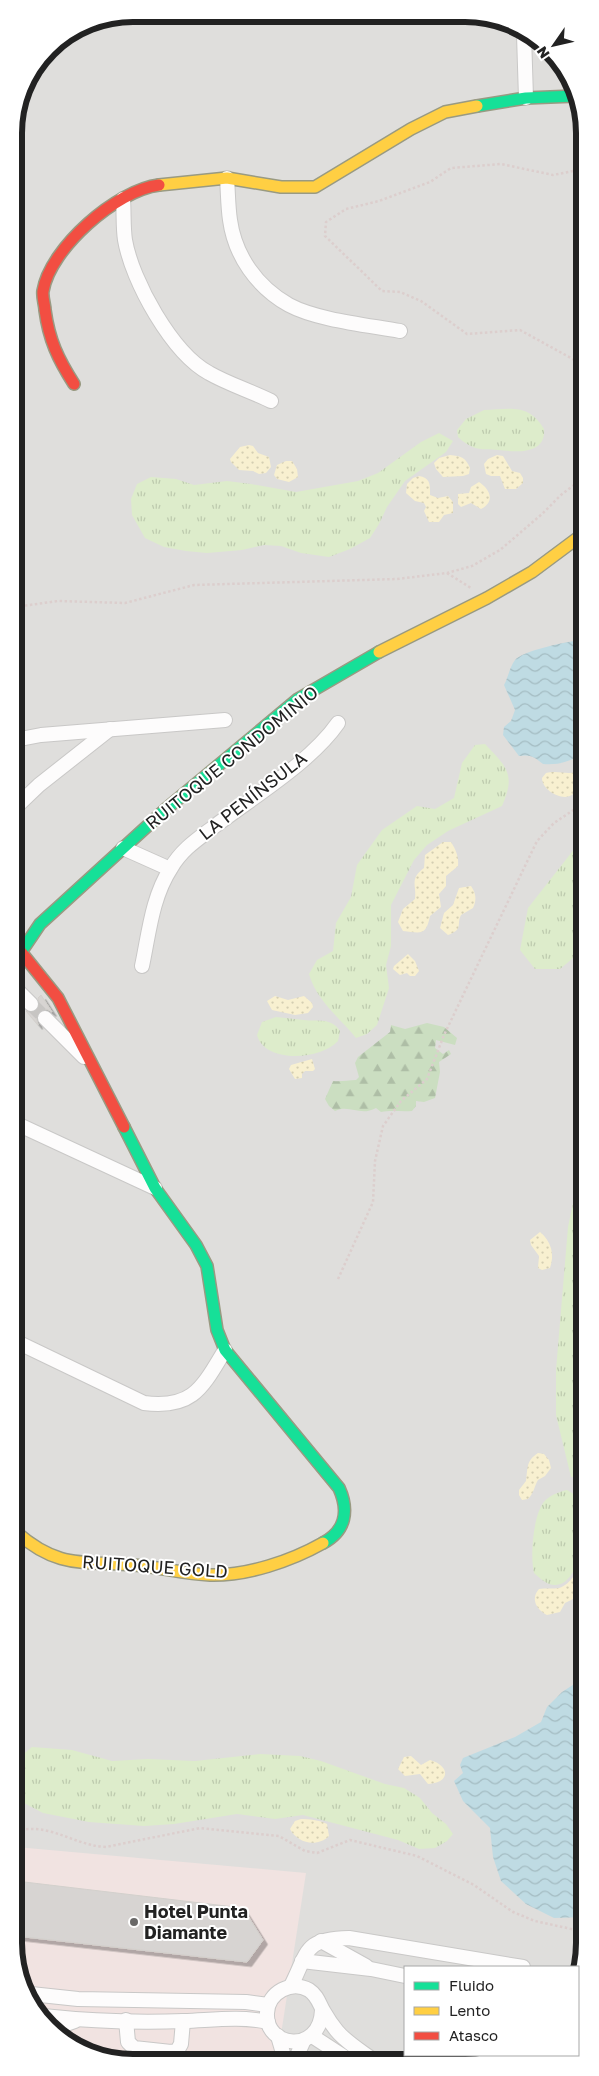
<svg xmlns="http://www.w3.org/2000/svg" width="599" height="2076" viewBox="0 0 599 2076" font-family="'Golos Text',sans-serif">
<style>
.residential{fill:#dfdedc}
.commercial{fill:#f1e3e1}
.grass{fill:url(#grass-tufts)}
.forest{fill:url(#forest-firs)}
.sand{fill:url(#sand-dots)}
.water{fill:url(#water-waves)}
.building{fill:#d7d4d2;stroke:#d3d0cc;filter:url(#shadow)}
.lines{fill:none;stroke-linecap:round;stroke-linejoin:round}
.street-tunnel{stroke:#c7c5c3;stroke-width:14;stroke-dasharray:14 7;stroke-linecap:butt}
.street-casing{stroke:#c9c8c7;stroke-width:16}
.fast-casing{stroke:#999a82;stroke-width:14}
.slow-casing{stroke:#999a82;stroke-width:14}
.jam-casing{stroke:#999a82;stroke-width:14}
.path{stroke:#dccecd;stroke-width:2.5;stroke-dasharray:2.5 2.5;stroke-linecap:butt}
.street{stroke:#fdfcfc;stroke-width:14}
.fast{stroke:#16e098;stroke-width:11}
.slow{stroke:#ffcf43;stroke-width:11}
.jam{stroke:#f24e42;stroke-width:11}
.poi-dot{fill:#6a6968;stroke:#fff;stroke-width:2}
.labels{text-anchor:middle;stroke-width:4;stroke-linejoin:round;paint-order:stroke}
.street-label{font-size:18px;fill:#222;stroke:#fff}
.poi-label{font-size:18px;font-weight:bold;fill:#222;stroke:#fff;text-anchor:start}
.rim{fill:none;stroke:#222;stroke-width:6}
</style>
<defs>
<pattern id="grass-tufts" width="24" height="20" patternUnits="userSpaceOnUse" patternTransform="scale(1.25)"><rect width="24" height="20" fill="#ddeccb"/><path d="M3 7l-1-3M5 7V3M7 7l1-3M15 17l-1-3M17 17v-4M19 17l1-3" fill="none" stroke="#bdcaae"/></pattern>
<pattern id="forest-firs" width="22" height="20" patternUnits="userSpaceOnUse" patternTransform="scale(1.25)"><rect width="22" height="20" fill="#cbdec1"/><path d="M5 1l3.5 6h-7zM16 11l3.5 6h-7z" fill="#aebea6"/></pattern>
<pattern id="sand-dots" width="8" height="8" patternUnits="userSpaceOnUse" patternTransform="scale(1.25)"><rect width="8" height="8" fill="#f8f0d0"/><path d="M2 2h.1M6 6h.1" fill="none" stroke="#d4ceb2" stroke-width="1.8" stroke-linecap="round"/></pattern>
<pattern id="water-waves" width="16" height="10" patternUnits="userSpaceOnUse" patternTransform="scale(1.25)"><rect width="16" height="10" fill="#bfdbe3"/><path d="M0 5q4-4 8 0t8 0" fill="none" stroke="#a4bcc2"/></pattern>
<filter id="shadow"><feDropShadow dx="4.5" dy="4.5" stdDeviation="0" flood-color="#0004"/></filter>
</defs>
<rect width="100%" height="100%" fill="#f0eeeb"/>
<!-- residential -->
<polygon class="residential" points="133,14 489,16 550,49 583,110 585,1950 578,1981 578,1967 405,1967 405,2055 503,2055 489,2060 110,2060 16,1966 14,126 23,87 49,49 88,23"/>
<!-- commercial -->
<polygon class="commercial" points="16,1847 306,1873 277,2060 110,2060 49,2027 16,1966"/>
<!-- grass -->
<g class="grass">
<path d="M484,410C510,409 529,403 544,429C546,455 516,452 498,450C490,449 482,450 475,448C468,445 463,442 458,437L457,430L466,419Z"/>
<polygon points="439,433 453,441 446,452 405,481 387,507 379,524 370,538 350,549 329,557 301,553 281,546 264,545 242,550 207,553 186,551 164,547 145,538 132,515 131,499 137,484 151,477 176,479 194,485 227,481 251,484 296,492 358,481 378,473 421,442"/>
<path d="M485,744C507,767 516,775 502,806L448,831L427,845L414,860L391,905V946L386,965L389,988L377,1025L367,1034L356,1038C339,1017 316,1000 309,974L317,960L333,951L336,923L351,897L357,865L382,830L417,806L435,809L454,798L462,763L475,745Z"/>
<polygon points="584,830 584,949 560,969 535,969 520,950 528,908 575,848"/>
<path d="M276,1017C286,1018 295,1019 304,1020C318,1022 331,1017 340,1031L338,1041C321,1060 265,1064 257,1035L262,1022Z"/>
<path d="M584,1161V1388C569,1401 574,1424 575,1442L584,1449V1477H571L556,1415V1370L568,1227L579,1175Z"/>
<path d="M567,1490C576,1495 581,1500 584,1510C589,1528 579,1587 554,1585C545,1584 540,1578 534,1573C530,1556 533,1518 543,1503C549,1495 559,1492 567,1490Z"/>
<path d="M32,1747L72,1750L112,1761L148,1759L195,1761L260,1754L300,1756L321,1761L385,1784L404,1788L420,1798L432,1813L446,1824L453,1834L447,1841L435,1848L419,1849L398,1840L303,1815L275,1819L237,1814L174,1824L144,1826L89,1822L43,1813L20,1801C12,1780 13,1760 32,1747Z"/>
</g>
<!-- forest -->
<path class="forest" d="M427,1023L444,1027L457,1038L455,1045L436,1040L435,1048L443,1054L449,1050L451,1054L439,1062L440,1072L435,1098L424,1102L416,1101V1106L412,1111C401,1112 392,1110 381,1112L376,1108C360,1117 350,1104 335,1111L329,1106L325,1099L333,1081C341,1082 348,1080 356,1080L359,1077L355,1063L358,1057L390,1032L391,1025L405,1029Z"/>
<!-- sand -->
<g class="sand">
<polygon points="249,445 253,446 258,453 269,457 271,467 266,473 259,474 253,471 239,470 231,462 230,459 240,447"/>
<path d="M450,455C461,456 465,457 470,468L469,474L463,476L443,477L436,469L434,463L439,458Z"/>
<polygon points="497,455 503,456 512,471 520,473 523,478 523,483 516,489 505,489 500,476 491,476 486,474 484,464 488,459"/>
<polygon points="286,461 292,461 297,469 298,477 289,482 277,479 274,475 277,465"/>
<path d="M419,476C431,478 430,485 430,495L438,498L448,496L453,502V513L444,515L439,522H429L424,511L426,507L424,503L415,501L406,493L407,484L413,478Z"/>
<path d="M479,482C491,490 495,502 481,509L471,503L461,507L458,504V494L469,493L471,487Z"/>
<path d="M584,766V783L579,782L576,786C575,807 542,794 542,778L546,773C562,769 571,779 584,766Z"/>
<path d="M443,842H451C456,850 459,857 458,866L446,876V886L439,894L441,907L430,916C426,936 421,933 403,931L398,922L403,909L415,899C417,885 409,879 424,868L425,855Z"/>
<path d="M471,886C476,893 477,900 473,908L461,915C456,925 464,929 448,935L440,928L444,913L453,905L459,888Z"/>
<polygon points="408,954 415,961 419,971 415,976 410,976 407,973 400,975 393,969 394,966"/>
<polygon points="275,996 288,1000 304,996 312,1003 313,1007 308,1013 295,1015 272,1010 267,1001"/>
<polygon points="312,1059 315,1069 313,1071 305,1071 302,1074 302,1078 295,1079 289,1069 291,1065"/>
<path d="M540,1232C551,1241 555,1254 550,1268L542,1270L538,1268L539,1256L531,1245L530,1240Z"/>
<path d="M538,1453L544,1454L549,1460L551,1468L545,1476L538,1480C534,1487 534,1493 528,1499L522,1500L519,1495V1490L526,1481C528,1467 526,1461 538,1453Z"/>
<path d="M585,1562V1585L579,1590L575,1598L565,1603L560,1612L547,1615C537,1610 530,1599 539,1589C546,1588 553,1589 559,1588C572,1584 576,1570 585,1562Z"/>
<path d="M411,1756L421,1765L430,1760C451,1766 450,1783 428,1784L420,1774L405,1776L398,1769L404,1757Z"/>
<path d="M301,1819C308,1819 320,1820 327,1824L329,1836C317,1848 297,1843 290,1829L295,1821Z"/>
</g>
<!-- water -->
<g class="water">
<path d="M574,641L584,644V752C570,762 560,765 543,764C535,757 530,754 519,756L503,735L504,727L511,721L515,710L504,685C508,678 510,666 515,660C523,651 561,643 574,641Z"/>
<polygon points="585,1677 585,1917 554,1918 526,1904 501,1881 493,1857 490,1828 463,1801 454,1781 463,1773 460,1765 463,1758 515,1737 541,1722 547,1707 562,1692"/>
</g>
<!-- building -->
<g class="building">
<polygon points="41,995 52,1012 47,1009 39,1012 36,1016 38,1025 26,1011 33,1013 37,1010 40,1006 38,998"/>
<polygon points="16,1881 243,1908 263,1940 247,1962 16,1936"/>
</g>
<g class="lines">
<!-- street-tunnel -->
<polyline class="street-tunnel" points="31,1004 45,1018"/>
<!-- street casing -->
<g class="street-casing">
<g id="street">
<polyline points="524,35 526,98"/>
<path d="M227,178C228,192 228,207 230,220C235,256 257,287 289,305C317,320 367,325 400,331"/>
<path d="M123,199C124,212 123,227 125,240C132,281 172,353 209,373C228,384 251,391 271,401"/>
<polyline points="15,740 41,735 225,720"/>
<polyline points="15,808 39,785 110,729"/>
<polyline points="123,848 170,869"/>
<path d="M142,966C149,933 152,897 171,868C182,849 198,839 215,826C253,797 311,762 338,723"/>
<polyline points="15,988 31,1004"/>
<polyline points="45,1018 84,1057"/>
<polyline points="15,1123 155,1188"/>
<path d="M15,1341L144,1403C193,1409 202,1388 225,1350"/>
<polyline points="321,1941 366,1966"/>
<polyline points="302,1961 371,1969 405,1976"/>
<polyline points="578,1977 579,1977"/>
<path d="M291,1986C309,1950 304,1939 349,1938L523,1967"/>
<polyline points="31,1994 78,1999 246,2002 268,2005"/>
<path d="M322,2010C320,2055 265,2048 267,2013C268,1992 292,1980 309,1990C318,1996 319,2004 324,2012C328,2019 332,2025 337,2031C346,2042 361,2051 373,2060"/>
<path d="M43,2016C90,2021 137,2023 184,2021C213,2020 240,2016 268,2022"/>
<polyline points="126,2020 128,2042 134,2048 171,2052 177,2051 181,2044 183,2021"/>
<polyline points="52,2029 75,2021"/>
<polyline points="278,2036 285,2060"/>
<polyline points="312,2036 349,2060"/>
<polyline points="295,2060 304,2040"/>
</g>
</g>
<!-- fast casing -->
<g class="fast-casing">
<g id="fast">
<polyline points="477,106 526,98 575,96"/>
<polyline points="15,961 40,924 166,809 298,699 379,652"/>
<path d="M124,1127L155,1188L196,1245L207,1266L217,1330L225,1350L339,1488C349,1510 346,1531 323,1543"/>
</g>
</g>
<!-- slow casing -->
<g class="slow-casing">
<g id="slow">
<polyline points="159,185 227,178 281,187 315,187 411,129 445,112 477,106"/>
<polyline points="379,652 487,598 532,572 583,534"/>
<path d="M16,1532C58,1569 83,1561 134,1565C159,1567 184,1574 210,1575C247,1576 291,1561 323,1543"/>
</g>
</g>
<!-- jam casing -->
<g class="jam-casing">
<g id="jam">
<path d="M74,384C58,359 49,340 45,310C45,305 42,297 43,291C50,248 117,190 159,185"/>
<polyline points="21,952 58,998 124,1127"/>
</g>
</g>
<!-- path -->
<g class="path">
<polyline points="583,169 553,175 501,164 451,168 430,182 379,201 346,209 326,222 325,236 382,291 400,292 421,301 467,334 520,330 580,363 583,368"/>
<polyline points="447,573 471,588"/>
<polyline points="15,607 58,601 125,603 194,585 397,579 447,573 472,566 500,550 542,514 561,495 583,478"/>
<polyline points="338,1279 373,1202 375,1161 383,1126 401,1101 427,1079 444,1035 537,841 554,823 584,803"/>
<path d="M16,1830C27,1829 37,1828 48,1831C69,1836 84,1846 106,1847L200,1828L279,1836L305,1851L317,1853L350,1840L417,1856L474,1885L513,1912L535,1921L585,1932"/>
</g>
<!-- street -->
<use href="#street" class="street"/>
<!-- fast -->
<use href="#fast" class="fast"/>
<!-- slow -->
<use href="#slow" class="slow"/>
<!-- jam -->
<use href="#jam" class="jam"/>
</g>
<!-- markers -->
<circle class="poi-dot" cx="134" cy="1922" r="5"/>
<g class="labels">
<!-- street labels -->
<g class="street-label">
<text transform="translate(232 758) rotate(-39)" y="6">RUITOQUE CONDOMINIO</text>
<text transform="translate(253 796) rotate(-38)" y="6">LA PENÍNSULA</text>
<text transform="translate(155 1567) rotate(4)" y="6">RUITOQUE GOLD</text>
</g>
<!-- poi labels -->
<g class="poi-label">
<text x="144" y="1918">Hotel Punta<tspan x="144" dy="21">Diamante</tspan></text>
</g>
</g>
<!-- crop -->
<path d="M0 0H599V2076H0ZM133 22H465A111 111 0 0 1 576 133V1943A111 111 0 0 1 465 2054H133A111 111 0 0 1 22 1943V133A111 111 0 0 1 133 22Z" fill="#fff" fill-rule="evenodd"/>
<path class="rim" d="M133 22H465A111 111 0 0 1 576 133V1943A111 111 0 0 1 465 2054H133A111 111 0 0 1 22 1943V133A111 111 0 0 1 133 22Z"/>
<!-- legend -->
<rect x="404" y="1966" width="175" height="90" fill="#ffffff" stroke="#a7a7a7"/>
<rect x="414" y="1982" width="25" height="8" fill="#16e098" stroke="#a7a7a7"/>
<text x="449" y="1991" font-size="15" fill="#222222">Fluido</text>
<rect x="414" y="2007" width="25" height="8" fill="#ffcf43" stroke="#a7a7a7"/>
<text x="449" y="2016" font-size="15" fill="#222222">Lento</text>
<rect x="414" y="2032" width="25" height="8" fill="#f24e42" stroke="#a7a7a7"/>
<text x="449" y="2041" font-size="15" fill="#222222">Atasco</text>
<!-- north arrow -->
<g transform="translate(554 45) rotate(236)" stroke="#ffffff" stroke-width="4" paint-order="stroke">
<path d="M0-4L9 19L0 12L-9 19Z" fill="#222222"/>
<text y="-8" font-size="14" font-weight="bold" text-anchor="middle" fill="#222222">N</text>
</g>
</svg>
